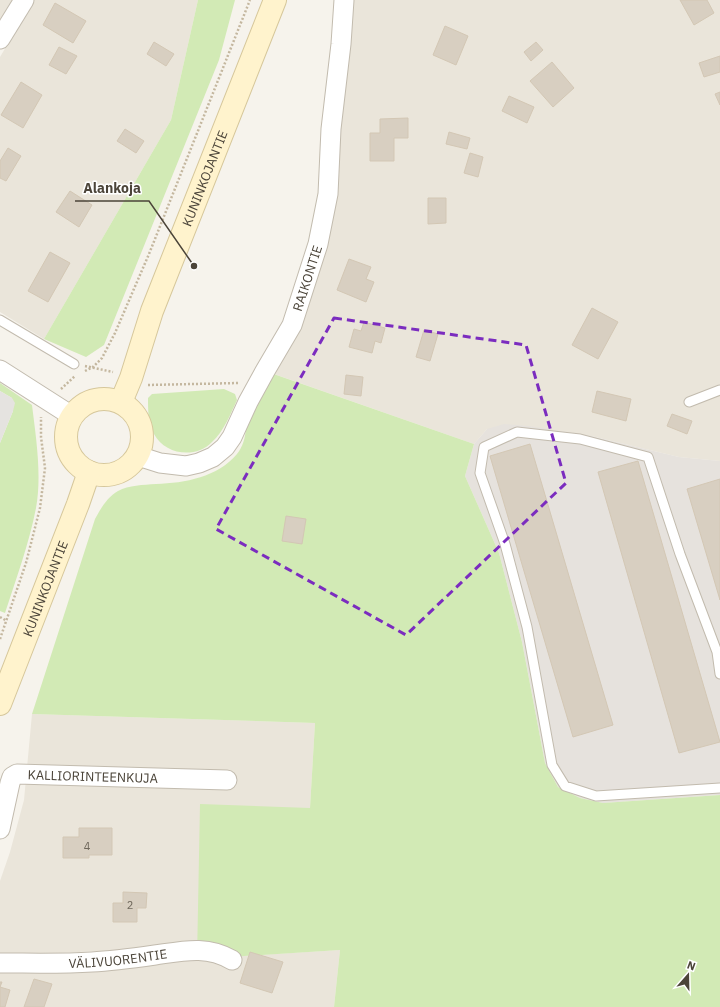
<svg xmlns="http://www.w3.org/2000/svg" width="720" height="1007" viewBox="0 0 720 1007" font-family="'IBM Plex Sans',sans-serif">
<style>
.residential{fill:#eae5da}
.industrial{fill:#e6e2dd}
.green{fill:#d2eab5}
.parking{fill:#e5e3e0}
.building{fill:#d8cfc1;stroke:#d3c7b4}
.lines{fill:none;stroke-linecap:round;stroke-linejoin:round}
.service-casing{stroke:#c2bbae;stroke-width:11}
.minor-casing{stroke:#c2bbae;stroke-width:21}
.secondary-casing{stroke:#d6c79b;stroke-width:24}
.path{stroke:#c4b79f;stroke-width:2.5;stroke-dasharray:2 2;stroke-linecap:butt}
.service{stroke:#fff;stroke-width:9}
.minor{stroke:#fff;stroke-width:19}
.secondary{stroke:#fff3cd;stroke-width:22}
.marked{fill:none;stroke:#7b2cbf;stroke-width:3;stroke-dasharray:8 5;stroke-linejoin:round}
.labels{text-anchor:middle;stroke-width:3;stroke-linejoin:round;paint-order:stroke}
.number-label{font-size:11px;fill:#6e675b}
.street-label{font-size:13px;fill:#4b4439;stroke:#fff}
.leader{fill:none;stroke:#4b4439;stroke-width:1.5}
.callout-dot{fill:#4b4439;stroke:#fff;stroke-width:1.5}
.callout-label{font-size:14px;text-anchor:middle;font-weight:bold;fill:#4b4439;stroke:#fff;stroke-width:3;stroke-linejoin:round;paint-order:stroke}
</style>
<rect width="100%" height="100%" fill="#f6f3ec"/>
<!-- residential -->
<g class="residential">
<polygon points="0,0 15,0 0,25"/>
<polygon points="34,0 198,0 171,120 44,339 0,312 0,57"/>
<polygon points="353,0 720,0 720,461 679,457 591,436 487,429 474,444 274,374 293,334 335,204 347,48"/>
<polygon points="32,714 315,723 310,808 197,946 0,956 0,881 10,852 24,800"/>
<polygon points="340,950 334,1007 0,1007 0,971"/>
</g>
<!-- industrial -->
<polygon class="industrial" points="504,424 529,426 591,436 679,457 720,461 720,795 603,803 580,798 558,787 545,763 522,642 499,553 465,476 474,444 487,429"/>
<!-- green -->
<g class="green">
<polygon points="198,0 235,0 219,60 104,345 86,357 44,339 171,120"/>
<path d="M265,371L474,444L465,476L499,553L522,642L545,763L558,787L580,798L603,803L720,795V1007H334L340,950L197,959L200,804L310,808L315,723L32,714L95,519C100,510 107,497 118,491C129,485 143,485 156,484C185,483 218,477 237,454C249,439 245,421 248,404C250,394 260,380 265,371Z"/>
<path d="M0,383L32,405C36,438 42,475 36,508C29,544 16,579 5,613L0,611V443L13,411L12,398L0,391Z"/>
<path d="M224,389L235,394L237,400C230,415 224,431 212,442C196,459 165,455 154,434C148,423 148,410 148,398L152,394Z"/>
</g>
<!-- parking -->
<polygon class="parking" points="0,391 12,398 15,403 13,411 0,443"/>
<!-- building -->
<g class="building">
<polygon points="680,0 707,0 714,13 694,25"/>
<polygon points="55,3 86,21 73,43 43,25"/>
<polygon points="445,26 468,36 456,65 433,55"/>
<polygon points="154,42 174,54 166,66 147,54"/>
<polygon points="536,42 543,50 531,61 524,52"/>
<polygon points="59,47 77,56 66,74 49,65"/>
<polygon points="720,56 720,72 704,77 699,63"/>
<polygon points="552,62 574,88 553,107 530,81"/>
<polygon points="21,82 42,95 23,128 1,115"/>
<polygon points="720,92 720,105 715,94"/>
<polygon points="509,96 534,107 527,123 502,111"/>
<polygon points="408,118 408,138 394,138 394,161 370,161 370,133 380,133 380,119"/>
<polygon points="125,129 144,141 136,153 117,141"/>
<polygon points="449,132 470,138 467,149 446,144"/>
<polygon points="8,148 21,156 6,181 0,178 0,161"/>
<polygon points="470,153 483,157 478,177 464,173"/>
<polygon points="70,191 92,205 79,227 56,212"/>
<polygon points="428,198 446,198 446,223 428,224"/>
<polygon points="50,252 70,263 48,302 28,291"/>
<polygon points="349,259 371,267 366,279 374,282 366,302 337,290"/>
<polygon points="592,308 618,322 598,359 572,345"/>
<polygon points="364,322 385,328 381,343 375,341 372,353 349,347 354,329 361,331"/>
<polygon points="424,330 438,334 430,361 416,357"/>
<polygon points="346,375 363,377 361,396 344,394"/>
<polygon points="597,391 631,399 626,421 592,412"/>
<polygon points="672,414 692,421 687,434 667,426"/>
<polygon points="530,444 613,725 573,737 490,456"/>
<polygon points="638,461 720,742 679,753 598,472"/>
<polygon points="720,479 720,600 687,489"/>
<polygon points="286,516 306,519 302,544 282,541"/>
<polygon points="79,828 112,828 112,855 89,855 89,858 63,858 63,837 79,837"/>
<polygon points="123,892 147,893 146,908 137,908 137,922 113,922 113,903 123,903"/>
<polygon points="250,952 283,962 272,993 240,983"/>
<polygon points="34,979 52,984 44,1007 24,1007"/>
<polygon points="0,982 2,982 0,987 10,990 5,1007 0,1007"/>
</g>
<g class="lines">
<!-- service casing -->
<g class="service-casing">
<g id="service">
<polyline points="0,320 74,364"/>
<polyline points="689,402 720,390"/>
<polyline points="720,674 717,652 680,554 648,457 580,439 517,432 484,447 480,473 505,544 527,627 552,765 565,786 596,796 720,788"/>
</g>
</g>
<!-- minor casing -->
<g class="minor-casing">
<g id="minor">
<polyline points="0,39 24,0"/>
<polyline points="0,370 72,416"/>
<path id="s1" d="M138,456L160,463L186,466L199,463L213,457L225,447L232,437L248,402L265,371L292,325L318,244L328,194L331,129L341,44L344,0"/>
<path id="s2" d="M0,829L10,783L12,777L17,774L227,780"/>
<path id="s3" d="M0,963C30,963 61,964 92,962C113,961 134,958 155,955C183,951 207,945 232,960"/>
</g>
</g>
<!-- secondary casing -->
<g class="secondary-casing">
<g id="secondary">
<circle cx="104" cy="437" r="38"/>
<path id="s4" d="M121,402L131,378L152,311L275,0"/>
<path id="s5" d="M0,704L78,504L89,472"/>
</g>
</g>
<!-- path -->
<g class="path">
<polyline points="85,366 113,372"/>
<polyline points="85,371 93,367 102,358 115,333 149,254 250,0"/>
<polyline points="148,385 239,383"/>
<polyline points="61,389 75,376"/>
<polyline points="0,617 7,621"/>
<polyline points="0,639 26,563 40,508 45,468 41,437 41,417"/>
</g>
<!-- service -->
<use href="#service" class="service"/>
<!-- minor -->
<use href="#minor" class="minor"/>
<!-- secondary -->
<use href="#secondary" class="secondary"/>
</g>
<!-- marked area -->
<path class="marked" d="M334,318L526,345L566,483L406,635L216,529Z"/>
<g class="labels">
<!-- number labels -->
<g class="number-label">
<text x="87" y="850">4</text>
<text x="130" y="909">2</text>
</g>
<!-- street labels -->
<g class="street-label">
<text dy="5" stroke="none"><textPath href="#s4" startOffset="239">KUNINKOJANTIE</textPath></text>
<text dy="5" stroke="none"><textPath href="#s1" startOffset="282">RAIKONTIE</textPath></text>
<text dy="5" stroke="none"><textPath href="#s5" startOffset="124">KUNINKOJANTIE</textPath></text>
<text dy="5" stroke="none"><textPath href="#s2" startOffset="135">KALLIORINTEENKUJA</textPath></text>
<text dy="5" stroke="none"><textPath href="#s3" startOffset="118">VÄLIVUORENTIE</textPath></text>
</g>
</g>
<!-- callouts -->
<path class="leader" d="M194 266L149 201H75"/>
<circle class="callout-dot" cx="194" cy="266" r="4"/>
<g class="callout-label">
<text x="112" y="193">Alankoja</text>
</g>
<!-- north arrow -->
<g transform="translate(688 975) rotate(20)" stroke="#ffffff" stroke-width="3" paint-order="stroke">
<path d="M0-3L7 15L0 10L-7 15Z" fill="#4b4439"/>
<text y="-6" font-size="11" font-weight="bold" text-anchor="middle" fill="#4b4439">N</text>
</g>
</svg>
